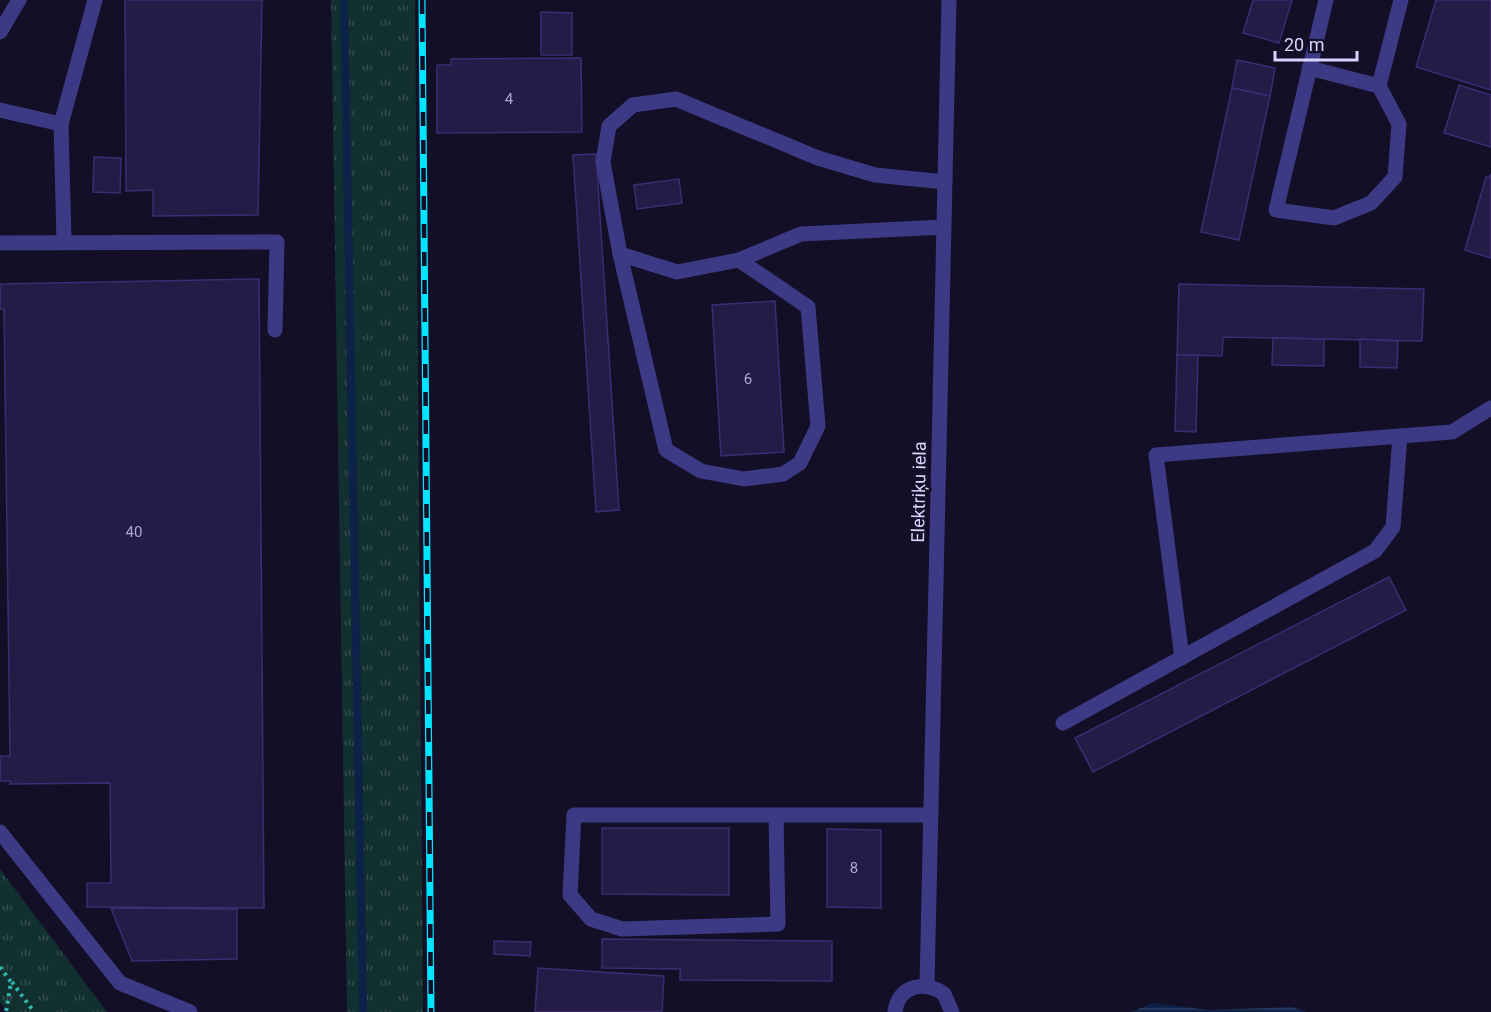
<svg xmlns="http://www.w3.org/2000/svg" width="1491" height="1012" viewBox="0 0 1491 1012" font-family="Roboto,sans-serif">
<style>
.grass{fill:url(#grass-tufts)}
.water{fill:url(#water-rules)}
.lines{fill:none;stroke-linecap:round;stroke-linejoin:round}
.stream{stroke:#0c2248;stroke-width:8}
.building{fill:#241b47;stroke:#3b2d73;stroke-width:1.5}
.path{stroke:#2fb8b0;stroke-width:4;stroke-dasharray:3 4.5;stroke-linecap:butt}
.lane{stroke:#3d3a85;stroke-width:15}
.street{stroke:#3d3a85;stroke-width:15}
.rail-casing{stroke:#00e5ff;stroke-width:7}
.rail{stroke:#130f26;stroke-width:4.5;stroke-dasharray:14;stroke-linecap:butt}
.labels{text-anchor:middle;stroke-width:6;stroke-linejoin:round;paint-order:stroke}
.number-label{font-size:15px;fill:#aca6d1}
.street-label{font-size:18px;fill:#d9d4ff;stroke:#130f26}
</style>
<defs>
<pattern id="grass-tufts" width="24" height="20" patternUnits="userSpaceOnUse" patternTransform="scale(1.5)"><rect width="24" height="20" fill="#12302f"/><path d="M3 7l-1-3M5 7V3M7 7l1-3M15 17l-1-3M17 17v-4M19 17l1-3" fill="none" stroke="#344d4e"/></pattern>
<pattern id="water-rules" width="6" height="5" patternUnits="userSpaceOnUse" patternTransform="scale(1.5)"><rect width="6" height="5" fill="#0c2248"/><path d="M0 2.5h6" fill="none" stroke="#2f4163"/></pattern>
</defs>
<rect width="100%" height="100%" fill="#130f26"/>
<!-- grass -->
<g class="grass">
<polygon points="331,0 415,0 423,1012 347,1012"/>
<polygon points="0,869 107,1012 7,1012 0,1002"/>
</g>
<!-- water -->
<polygon class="water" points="1153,1003 1209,1010 1292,1007 1306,1012 1131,1012"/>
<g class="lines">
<!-- stream -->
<polyline class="stream" points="344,0 363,1012"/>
</g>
<!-- building -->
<g class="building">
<polygon points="125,0 262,0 258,215 153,216 153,190 126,191"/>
<polygon points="1253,0 1292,0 1279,43 1243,33"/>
<polygon points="1436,0 1491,0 1491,90 1416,67"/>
<polygon points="541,12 572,13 572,55 541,55"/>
<polygon points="581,58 582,132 437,133 437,65 451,65 451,59"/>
<polygon points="1237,60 1275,68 1270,96 1232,88"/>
<polygon points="1459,85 1491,95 1491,147 1444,133"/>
<polygon points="1232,88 1270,96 1239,240 1201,232"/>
<polygon points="596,154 619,510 596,512 573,155"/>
<polygon points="94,157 121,158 120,193 93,192"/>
<polygon points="1490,175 1491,175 1491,258 1465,250 1486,177 1489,178"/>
<polygon points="679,179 682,203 637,209 634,185"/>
<polygon points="259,279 264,908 87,907 87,883 111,883 110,783 10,784 10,781 0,781 0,756 10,756 4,309 0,309 0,284"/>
<polygon points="1179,284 1424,289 1422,341 1223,337 1222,356 1177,355"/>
<polygon points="775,301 784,452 721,456 712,305"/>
<polygon points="1273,338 1324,339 1324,366 1272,365"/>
<polygon points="1360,339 1398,341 1397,368 1360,367"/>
<polygon points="1177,355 1198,355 1196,432 1175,431"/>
<polygon points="1389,577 1406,610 1093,772 1075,738"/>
<polygon points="602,828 729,828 729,895 602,894"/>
<polygon points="827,829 881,830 881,908 827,907"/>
<polygon points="111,908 237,909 237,959 132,961"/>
<polygon points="602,939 832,941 832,981 680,980 680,969 602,968"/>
<polygon points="494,941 531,942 530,956 494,954"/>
<polygon points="538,968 664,976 662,1012 535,1012"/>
</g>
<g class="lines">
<!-- path -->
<g class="path">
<polyline points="0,967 11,982 6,1012"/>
<polyline points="12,982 34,1012"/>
</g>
<!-- lane -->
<g class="lane">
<polyline points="0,32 19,0"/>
<polyline points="1309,68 1379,86 1399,124 1395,177 1371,203 1334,218 1276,210 1326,0"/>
<polyline points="1379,86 1401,0"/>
<polyline points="0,110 61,124"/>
<polyline points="64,242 61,124 95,0"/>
<polyline points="0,243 277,242 275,330"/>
<polyline points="620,254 677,272 739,260 801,234 944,227"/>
<polyline points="739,260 808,307 818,426 800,463 783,474 744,479 701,471 666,450 620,254 603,162 609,126 633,105 676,99 818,158 875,175 945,182"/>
<polyline points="1182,658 1156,455 1452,432 1491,408"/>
<polyline points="1063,723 1375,551 1393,527 1400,436"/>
<polyline points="776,815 778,924 622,929 591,919 570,895 574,815 931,815"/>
<polyline points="0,832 120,983 190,1012"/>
</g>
<!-- street -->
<g class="street">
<polyline points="927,985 949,0"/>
<path d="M895,1012C898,985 925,980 944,994L952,1012"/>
</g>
<!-- rail casing -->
<g class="rail-casing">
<polyline id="rail" points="422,0 431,1012"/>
</g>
<!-- rail -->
<use href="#rail" class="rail"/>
</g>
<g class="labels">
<!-- number labels -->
<g class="number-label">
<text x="509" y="104">4</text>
<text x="748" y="384">6</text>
<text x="134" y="537">40</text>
<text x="854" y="873">8</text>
</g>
<!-- street labels -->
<g class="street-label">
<text transform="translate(919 492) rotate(-89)" y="6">Elektriķu iela</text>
</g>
</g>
<!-- scale -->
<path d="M1275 51v9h82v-9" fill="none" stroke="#d9d4ff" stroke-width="3"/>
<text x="1284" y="51" font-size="18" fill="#d9d4ff" stroke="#130f26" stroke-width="4.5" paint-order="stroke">20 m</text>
</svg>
